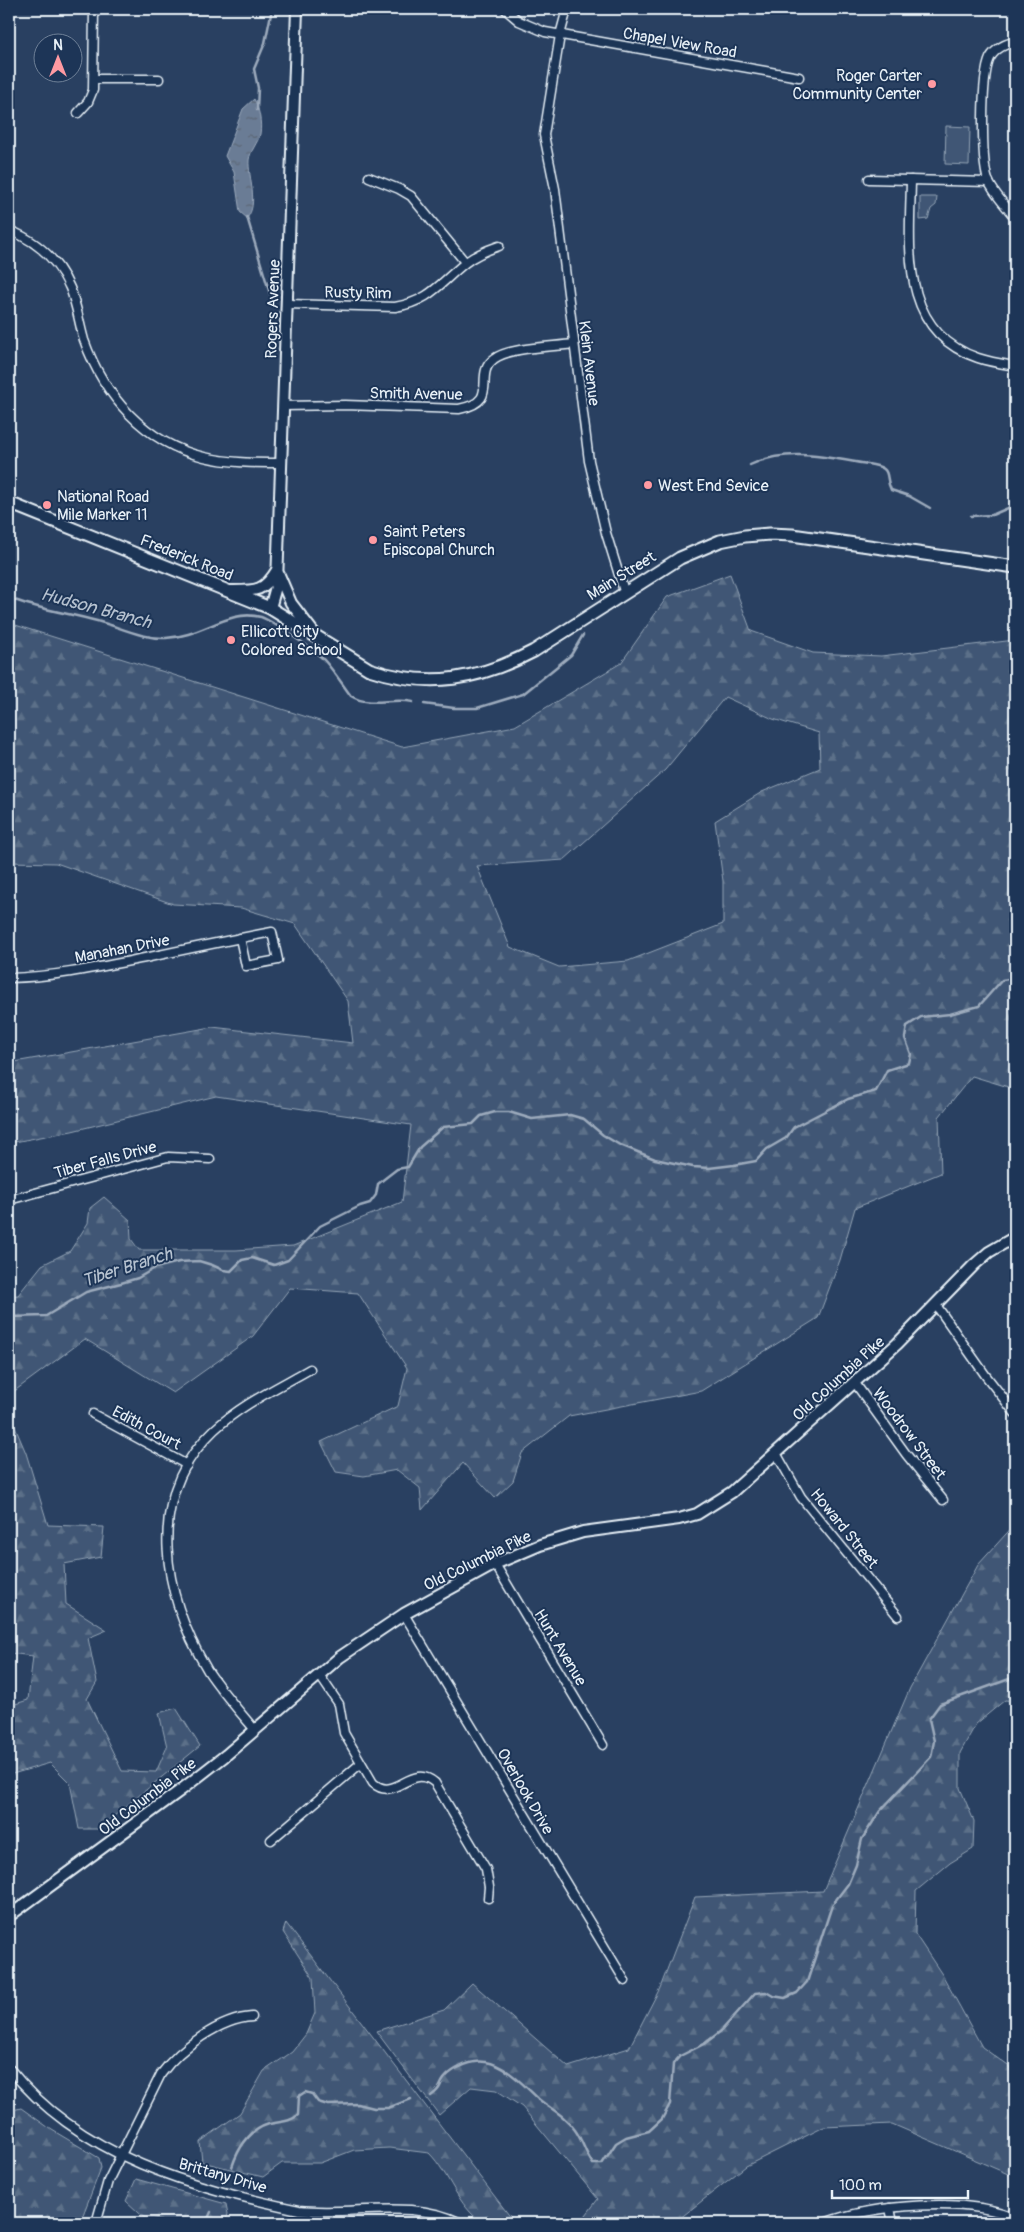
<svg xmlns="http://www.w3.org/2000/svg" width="1024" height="2232" viewBox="0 0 1024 2232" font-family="Pangolin,sans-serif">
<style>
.forest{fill:url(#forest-firs);stroke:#94a4b6;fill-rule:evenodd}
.green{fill:#415774;stroke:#94a4b6}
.water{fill:url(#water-ripples);stroke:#9dabbd}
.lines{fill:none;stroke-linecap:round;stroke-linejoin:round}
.stream{stroke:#9dabbd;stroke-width:2.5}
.minor-casing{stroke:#e8f1f8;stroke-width:11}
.tertiary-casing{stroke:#e8f1f8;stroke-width:14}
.secondary-casing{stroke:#e8f1f8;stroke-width:15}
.minor{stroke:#1d3557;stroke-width:8}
.tertiary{stroke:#1d3557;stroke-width:10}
.secondary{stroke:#1d3557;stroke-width:11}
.poi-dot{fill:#ff9aa2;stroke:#1d3557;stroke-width:2}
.labels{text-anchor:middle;stroke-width:4;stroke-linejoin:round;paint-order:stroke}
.street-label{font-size:16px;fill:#e8f1f8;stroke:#1d3557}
.poi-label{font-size:16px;fill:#e8f1f8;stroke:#1d3557;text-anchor:start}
.water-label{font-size:18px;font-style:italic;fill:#b6c2d0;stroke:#1d3557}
</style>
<defs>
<pattern id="forest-firs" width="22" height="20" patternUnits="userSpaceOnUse" patternTransform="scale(1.25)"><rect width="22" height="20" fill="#415774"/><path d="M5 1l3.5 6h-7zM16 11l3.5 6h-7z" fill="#5c7089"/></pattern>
<pattern id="water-ripples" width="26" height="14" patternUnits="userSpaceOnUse" patternTransform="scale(1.25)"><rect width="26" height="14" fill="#6b7c95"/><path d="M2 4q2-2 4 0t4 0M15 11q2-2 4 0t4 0" fill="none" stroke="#5a6573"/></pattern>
</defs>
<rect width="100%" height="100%" fill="#294061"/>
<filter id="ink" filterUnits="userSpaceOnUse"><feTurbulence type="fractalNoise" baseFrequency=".02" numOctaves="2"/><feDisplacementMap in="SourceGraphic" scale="10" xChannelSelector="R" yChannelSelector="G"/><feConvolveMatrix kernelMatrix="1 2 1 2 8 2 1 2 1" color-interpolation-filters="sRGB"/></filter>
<g filter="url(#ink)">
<!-- forest -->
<g class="forest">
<path d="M730,574L751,631L813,653L881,656L1015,640V1089L972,1076L939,1117L941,1173L855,1208L840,1260L818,1318L701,1391L569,1416L522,1453L513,1481L495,1498L463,1463L422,1510L420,1488L397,1470L364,1476L336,1472L321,1442L398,1406L407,1368L358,1293L290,1288L253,1336L173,1393L85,1339L9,1395V1296L18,1295L42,1265L70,1251L88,1223L90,1208L104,1197L130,1220L131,1239L139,1250H236L293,1246L402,1202L411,1125L216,1096L72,1131L9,1143V1063L212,1027L353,1043L348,1001L295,924L241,908L173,904L56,863L9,862V623L402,747L515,726L621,663L667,597ZM725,697L773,719L819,733L820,768L762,792L715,821L723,881V924L628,961L559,967L510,947L477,866L564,860L665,770Z"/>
<polygon points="9,1413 26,1453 48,1525 104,1527 101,1557 64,1564 66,1604 107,1630 88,1638 97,1682 87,1699 122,1771 156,1772 167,1747 159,1713 176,1708 200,1746 98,1829 79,1829 70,1783 50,1763 9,1775 9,1706 28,1700 33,1656 9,1653"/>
<polygon points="1015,1524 1015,1701 1005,1700 976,1724 960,1753 960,1788 974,1821 973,1849 950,1863 916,1891 915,1934 943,1976 982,2047 1015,2071 1015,2177 892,2124 824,2127 746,2166 674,2223 580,2223 598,2199 522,2107 496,2090 471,2087 439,2115 376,2031 444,2010 472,1983 568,2067 629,2048 660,1988 695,1897 823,1891 910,1688 978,1565"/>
<path d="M286,1923L515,2223H483C457,2206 450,2174 429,2153L389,2148L354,2150L320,2163H282L263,2177L202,2162L200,2142L240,2113L264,2071L292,2052L306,2034L315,2013L313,1978L283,1932Z"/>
<polygon points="21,2108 52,2130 99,2158 101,2168 81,2220 61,2223 11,2217 9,2223 9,2111"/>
<polygon points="136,2179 226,2204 228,2214 225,2223 150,2223 126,2201"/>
</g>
<!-- green -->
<g class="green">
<polygon points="946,126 970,127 969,165 945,164"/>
<polygon points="920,197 937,197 936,205 931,209 928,219 920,220"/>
</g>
<!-- water -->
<path class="water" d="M254,99C259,108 262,123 260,134C258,143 250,151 249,160C248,177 259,204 247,218L240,212L234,172L225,156L243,109Z"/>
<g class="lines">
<!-- stream -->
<g class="stream">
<polyline points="257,110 258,88 254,69 265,43 272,9"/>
<polyline points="247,217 270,294"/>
<path d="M750,465C789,446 833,459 873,465C893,469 884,476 891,490L909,496L930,508"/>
<polyline points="971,516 992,515 1015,505"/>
<path d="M9,598C37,609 68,613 97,621C120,627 142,639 166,638C192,637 211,623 235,617C243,615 253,615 261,617C272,621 316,651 324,660C334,671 342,684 351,696C370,708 392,697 413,702"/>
<polyline points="424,704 454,708 477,708 523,694 571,655 583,635"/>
<polyline points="9,1317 46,1316 86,1292 121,1283 138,1278 155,1268 179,1262 199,1261 212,1265 223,1270 231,1271 242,1260 252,1258 274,1265 288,1260 320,1226 360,1206 370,1203 376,1195 378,1184 384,1179 397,1169 408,1167 420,1147 443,1127 473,1124 481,1116 495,1112 509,1112 532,1119 570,1115 584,1119 603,1135 618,1144 655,1159 693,1167 709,1168 734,1165 756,1161 767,1149 786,1138 794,1127 848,1099 876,1091 887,1070 909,1063 911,1054 905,1038 907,1026 921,1017 950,1014 979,1006 1002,980 1015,978"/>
<path d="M431,2096C443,2087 438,2087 444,2079C450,2071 462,2065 470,2063C498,2054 523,2085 541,2101C554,2111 565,2116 575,2130C583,2141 585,2153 593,2164H602L616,2143L626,2137L649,2131L662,2119L670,2104L673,2064L680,2056L704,2044L721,2031L755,1993L766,1992L773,1996L785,1998L797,1993L807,1982L832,1905L848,1884L856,1865L862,1839L880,1811L931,1757L934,1741L929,1719L940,1704L1015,1677"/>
<path d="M232,2167C238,2149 249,2130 269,2124C280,2121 289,2123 298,2115L299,2096L305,2092L312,2094L318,2102L328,2105L358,2104L374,2108H388L411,2099"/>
<polyline points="206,2223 211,2212"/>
</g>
<!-- minor casing -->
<g class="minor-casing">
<g id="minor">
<polyline points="505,9 519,21 545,32 799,77"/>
<polyline points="567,9 560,35 544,135 555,189 589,461 606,533 624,591"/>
<path d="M1015,42C1006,43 995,49 990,58C981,77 981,160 988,180C993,193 1007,207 1015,218"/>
<polyline points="95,79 159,79"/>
<polyline points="78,113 88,102 93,90 94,9"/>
<polyline points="369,177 399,189 411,196 465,262"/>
<polyline points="869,179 989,182"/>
<path d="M911,180C910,246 898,331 978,358C990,362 1003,364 1015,366"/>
<path d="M9,230C37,241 58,260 70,288C77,305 79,323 84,340C104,396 145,443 204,457C229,463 254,463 280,463"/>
<path d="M287,304L395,307C430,301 439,284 465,263C475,255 487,250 499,246"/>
<path d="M283,406L345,405L459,409C502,401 472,375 494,359C509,347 553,347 573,344"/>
<path d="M9,978C55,977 100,967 145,958C187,949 229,940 272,932L278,960L246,966L240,938"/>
<polyline points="9,1200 168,1157 210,1159"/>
<polyline points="936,1305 986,1376 1015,1413"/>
<polyline points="855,1383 906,1454 943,1500"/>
<polyline points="93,1414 187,1465"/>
<polyline points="776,1453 801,1497 898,1616"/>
<polyline points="495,1564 603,1745"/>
<polyline points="404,1614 625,1981"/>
<path d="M320,1676L339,1704L344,1733L373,1783C396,1803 411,1762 435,1783L486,1869L489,1887L488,1898"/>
<path d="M255,1730C239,1711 222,1692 208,1671C163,1596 143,1497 214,1430C242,1404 277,1388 310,1369"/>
<polyline points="271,1840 360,1764"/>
<path d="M9,2068C81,2158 192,2187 299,2210C354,2216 410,2198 461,2223"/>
<polyline points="890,2208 893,2223"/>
<path d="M96,2223L108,2181L161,2074C180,2048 220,2019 252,2017"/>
<path d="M824,2223C873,2205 967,2196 1015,2218"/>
</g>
</g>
<!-- tertiary casing -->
<g class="tertiary-casing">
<g id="tertiary">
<polyline points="279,575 291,603 314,633"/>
<path d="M231,591C255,591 264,592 277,570"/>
<polyline points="270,608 277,583 297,9"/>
<polyline points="9,1916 181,1790 226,1755 340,1657 404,1614 495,1564 540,1545 583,1532 679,1519 697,1514 732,1492 897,1344 974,1265 989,1252 1015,1237"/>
</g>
</g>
<!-- secondary casing -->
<g class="secondary-casing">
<path id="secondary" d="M9,503L270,608L369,669C429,689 479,680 534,651L680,558L720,541L745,536L770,534L792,535L1015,567"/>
</g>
<!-- minor -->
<use href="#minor" class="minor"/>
<!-- tertiary -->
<use href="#tertiary" class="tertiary"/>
<!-- secondary -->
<use href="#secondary" class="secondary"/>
</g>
</g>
<!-- markers -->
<g class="poi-dot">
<circle cx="932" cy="84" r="5"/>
<circle cx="648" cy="485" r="5"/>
<circle cx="47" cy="505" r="5"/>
<circle cx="373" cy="540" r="5"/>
<circle cx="231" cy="640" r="5"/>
</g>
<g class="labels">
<!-- street labels -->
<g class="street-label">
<text transform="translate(680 42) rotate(10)" y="6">Chapel View Road</text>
<text transform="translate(358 292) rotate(1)" y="6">Rusty Rim</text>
<text transform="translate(272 309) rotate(-88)" y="6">Rogers Avenue</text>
<text transform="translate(590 363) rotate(83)" y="6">Klein Avenue</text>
<text transform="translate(416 393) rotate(1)" y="6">Smith Avenue</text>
<text transform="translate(187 557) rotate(22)" y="6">Frederick Road</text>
<text transform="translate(621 575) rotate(-32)" y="6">Main Street</text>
<text transform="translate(122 948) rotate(-11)" y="6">Manahan Drive</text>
<text transform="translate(105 1159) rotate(-15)" y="6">Tiber Falls Drive</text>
<text transform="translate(838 1378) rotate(-42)" y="6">Old Columbia Pike</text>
<text transform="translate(147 1427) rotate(28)" y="6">Edith Court</text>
<text transform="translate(910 1433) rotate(53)" y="6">Woodrow Street</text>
<text transform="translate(845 1528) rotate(51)" y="6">Howard Street</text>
<text transform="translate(477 1560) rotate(-26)" y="6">Old Columbia Pike</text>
<text transform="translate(561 1647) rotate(59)" y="6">Hunt Avenue</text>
<text transform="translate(526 1791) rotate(60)" y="6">Overlook Drive</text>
<text transform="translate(147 1796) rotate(-37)" y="6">Old Columbia Pike</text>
<text transform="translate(223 2175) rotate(16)" y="6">Brittany Drive</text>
</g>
<!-- poi labels -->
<g class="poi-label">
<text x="922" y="81" text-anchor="end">Roger Carter<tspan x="922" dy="18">Community Center</tspan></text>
<text x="658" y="491">West End Sevice</text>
<text x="57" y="502">National Road<tspan x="57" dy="18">Mile Marker 11</tspan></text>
<text x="383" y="537">Saint Peters<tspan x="383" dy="18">Episcopal Church</tspan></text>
<text x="241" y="637">Ellicott City<tspan x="241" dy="18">Colored School</tspan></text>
</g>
<!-- water labels -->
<g class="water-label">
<text transform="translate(96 608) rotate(15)" y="6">Hudson Branch</text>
<text transform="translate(127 1267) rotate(-18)" y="6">Tiber Branch</text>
</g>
</g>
<!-- margin -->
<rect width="1024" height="2232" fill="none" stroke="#1d3557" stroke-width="30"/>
<rect x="15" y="15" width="994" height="2202" fill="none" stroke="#e8f1f8" stroke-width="2" filter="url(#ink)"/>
<!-- north arrow -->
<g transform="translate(58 58)"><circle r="24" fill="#1d3557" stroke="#6e8097"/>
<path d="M0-4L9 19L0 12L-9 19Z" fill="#ff9aa2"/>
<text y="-8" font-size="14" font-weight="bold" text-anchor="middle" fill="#e8f1f8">N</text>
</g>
<!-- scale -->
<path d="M832 2190v8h136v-8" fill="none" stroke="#e8f1f8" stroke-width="2.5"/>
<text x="839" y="2190" font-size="15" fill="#e8f1f8" stroke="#1d3557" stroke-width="4" paint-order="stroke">100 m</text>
</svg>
